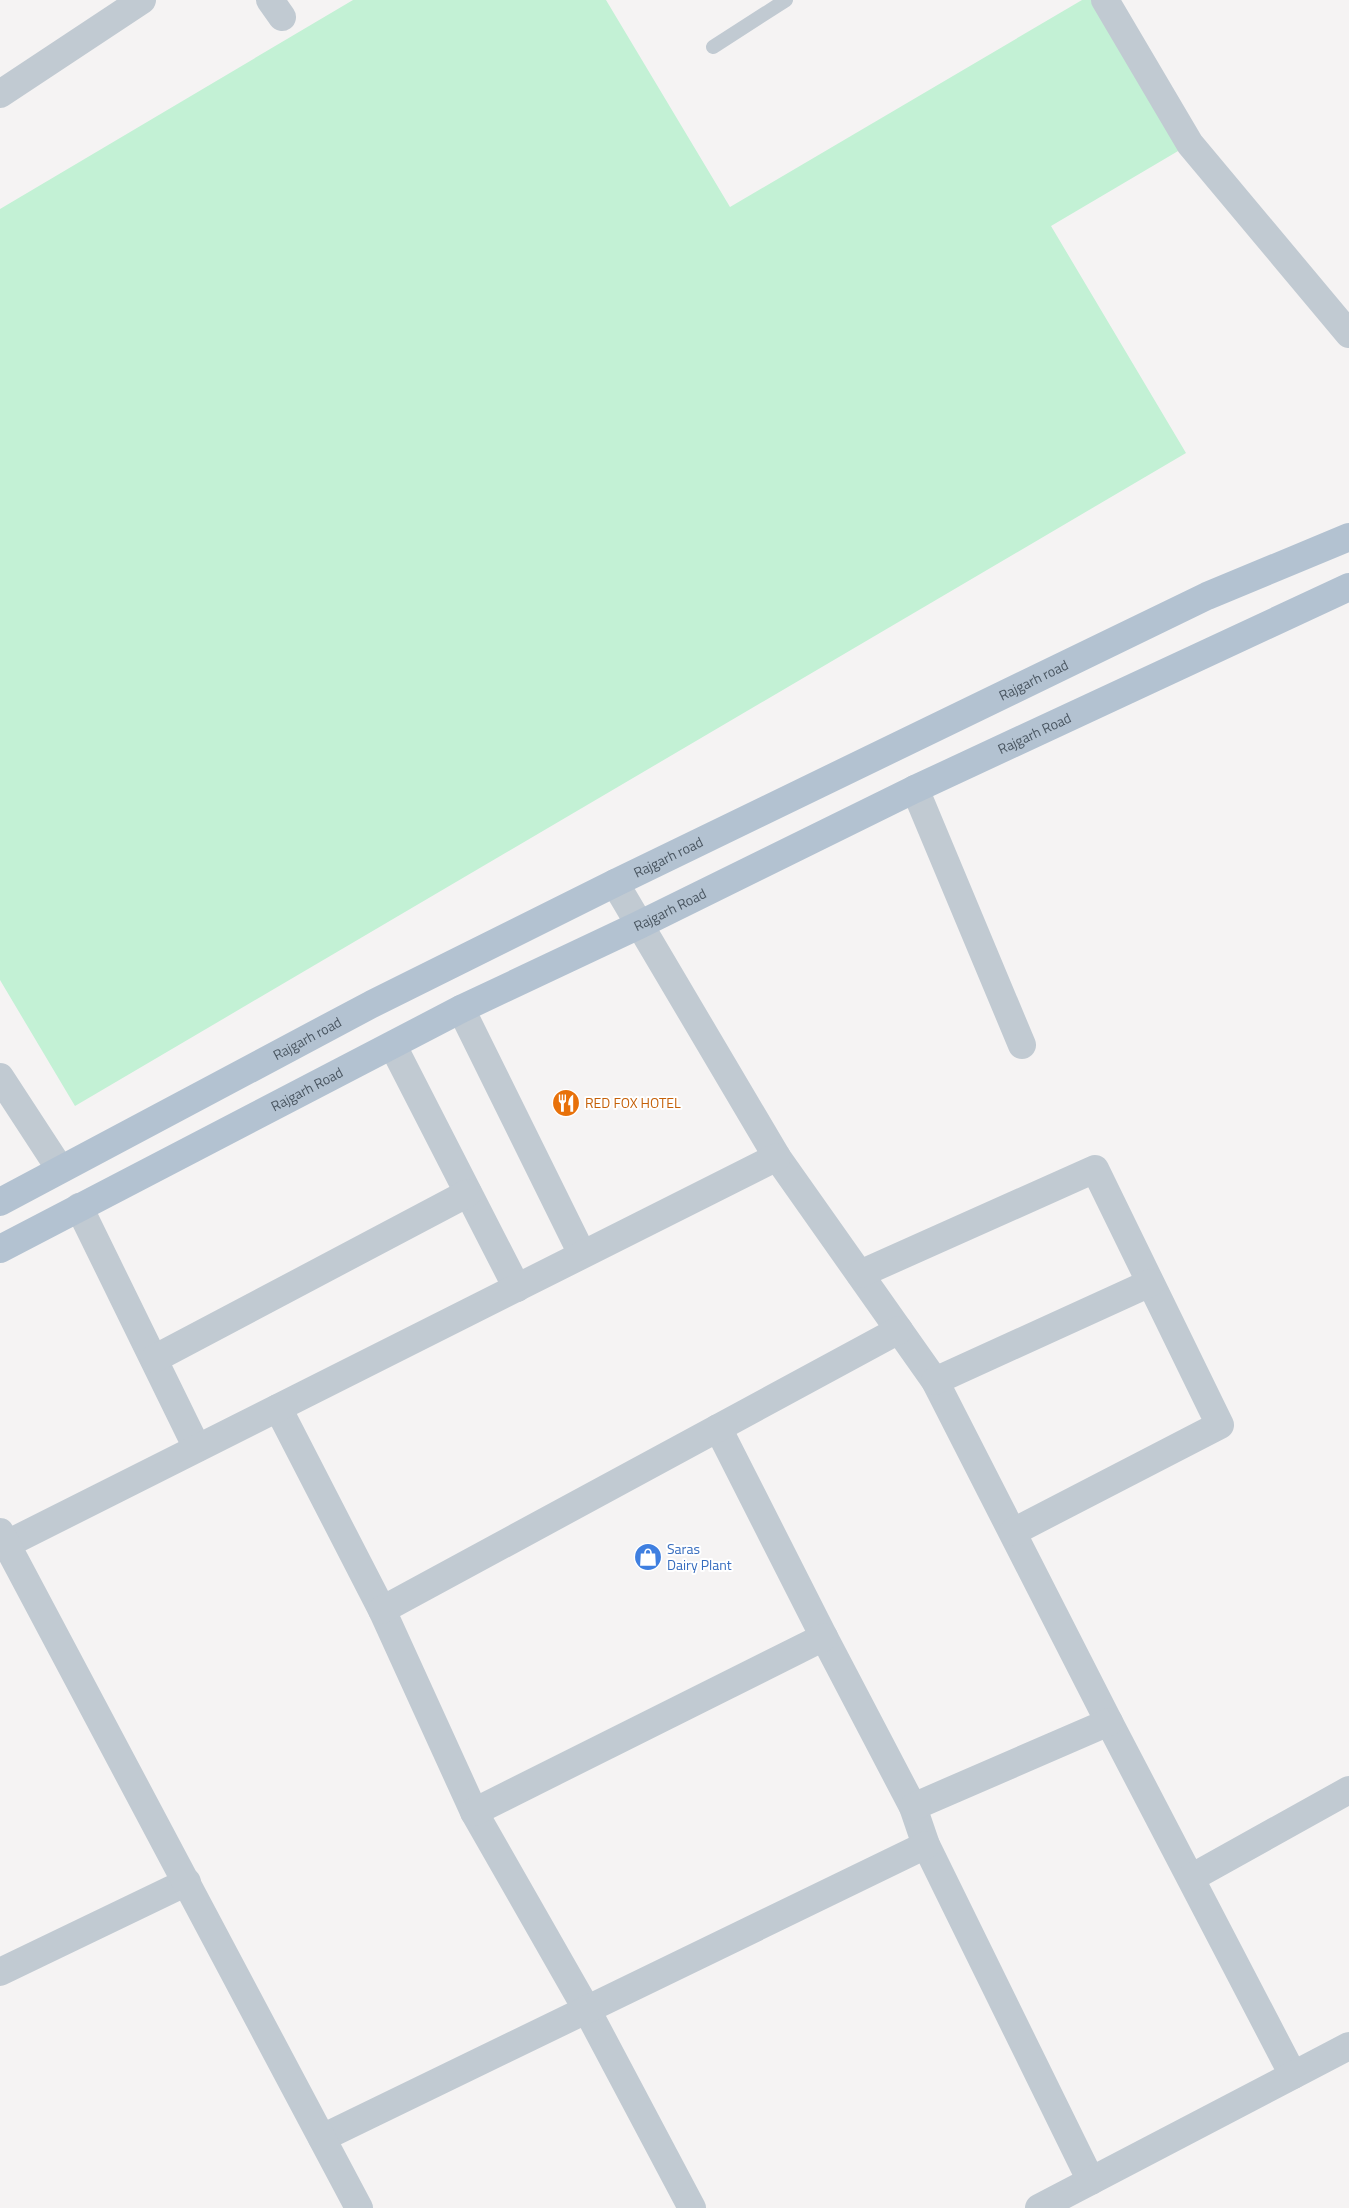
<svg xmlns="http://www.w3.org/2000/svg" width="1349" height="2208" viewBox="0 0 1349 2208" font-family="'Titillium Web',sans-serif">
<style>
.green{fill:#c3f1d5}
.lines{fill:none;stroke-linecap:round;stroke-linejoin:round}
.service{stroke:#c1cad2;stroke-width:14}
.minor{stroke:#c1cad2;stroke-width:28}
.tertiary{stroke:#c1cad2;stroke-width:28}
.primary{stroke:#b3c2d1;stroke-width:28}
.labels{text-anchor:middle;stroke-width:4;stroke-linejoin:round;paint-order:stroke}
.street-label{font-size:14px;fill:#4a5661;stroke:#fff}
.food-label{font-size:14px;fill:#c56008;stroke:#fff;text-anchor:start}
.shop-label{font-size:14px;fill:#366cbe;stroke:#fff;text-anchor:start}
</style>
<rect width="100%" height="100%" fill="#f5f3f3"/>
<!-- green -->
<polygon class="green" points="353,0 606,0 730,207 1082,0 1105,0 1190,144 1051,226 1186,453 75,1106 0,980 0,209"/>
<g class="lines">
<!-- service -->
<polyline class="service" points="713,47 786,0"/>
<!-- minor -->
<g class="minor">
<polyline points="270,0 282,17"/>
<polyline points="1105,0 1190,144 1349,334"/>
<polyline points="0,94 142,0"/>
<polyline points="915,789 1022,1045"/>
<polyline points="615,883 777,1157 935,1381 1109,1722 1293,2075"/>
<polyline points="461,1009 582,1254"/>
<polyline points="393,1046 517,1288"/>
<polyline points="0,1077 60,1169"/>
<polyline points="79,1207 197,1448"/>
<polyline points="860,1274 1095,1169 1220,1425 1013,1532"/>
<polyline points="154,1359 468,1193"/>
<polyline points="935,1381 1150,1283"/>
<polyline points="278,1408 382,1610 474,1812 587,2010 692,2208"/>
<polyline points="718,1428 824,1637 913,1807 926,1845 1091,2181"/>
<polyline points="7,1544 777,1157"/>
<polyline points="382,1610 899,1330"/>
<polyline points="913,1807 1109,1722"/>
<polyline points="474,1812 824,1637"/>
<polyline points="1191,1878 1349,1790"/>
<polyline points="0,1972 187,1882"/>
<polyline points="322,2138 926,1845"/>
<polyline points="1039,2208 1349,2046"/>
</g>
<!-- tertiary -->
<polyline class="tertiary" points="0,1532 359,2208"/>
<!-- primary -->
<g class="primary">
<path id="s1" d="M0,1202L372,1004L615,883L1207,596L1349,537"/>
<path id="s2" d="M0,1249L461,1009L639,925L915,789L1349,587"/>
</g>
</g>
<!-- icons -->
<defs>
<g id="restaurant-disc" transform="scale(1.4375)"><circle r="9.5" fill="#e8710a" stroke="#fff"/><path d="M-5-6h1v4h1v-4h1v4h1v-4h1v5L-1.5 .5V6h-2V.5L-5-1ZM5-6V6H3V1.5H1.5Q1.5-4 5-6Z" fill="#fff"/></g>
<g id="shop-disc" transform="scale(1.4375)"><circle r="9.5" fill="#3f7fe0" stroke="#fff"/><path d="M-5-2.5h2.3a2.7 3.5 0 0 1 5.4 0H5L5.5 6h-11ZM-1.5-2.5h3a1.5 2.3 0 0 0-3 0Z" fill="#fff"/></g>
</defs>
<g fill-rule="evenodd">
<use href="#restaurant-disc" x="566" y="1103"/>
<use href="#shop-disc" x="648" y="1557"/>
</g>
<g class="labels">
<!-- street labels -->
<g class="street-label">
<text dy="5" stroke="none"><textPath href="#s1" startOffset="1158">Rajgarh road</textPath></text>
<text dy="5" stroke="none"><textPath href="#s2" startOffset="1156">Rajgarh Road</textPath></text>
<text dy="5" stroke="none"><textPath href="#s1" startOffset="752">Rajgarh road</textPath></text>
<text dy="5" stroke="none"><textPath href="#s2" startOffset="751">Rajgarh Road</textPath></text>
<text dy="5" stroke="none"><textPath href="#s1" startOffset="348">Rajgarh road</textPath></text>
<text dy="5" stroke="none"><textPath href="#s2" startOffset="346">Rajgarh Road</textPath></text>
</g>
<!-- food labels -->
<g class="food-label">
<text x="585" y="1108">RED FOX HOTEL</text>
</g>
<!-- shop labels -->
<g class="shop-label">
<text x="667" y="1554">Saras<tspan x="667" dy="16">Dairy Plant</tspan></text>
</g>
</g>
</svg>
